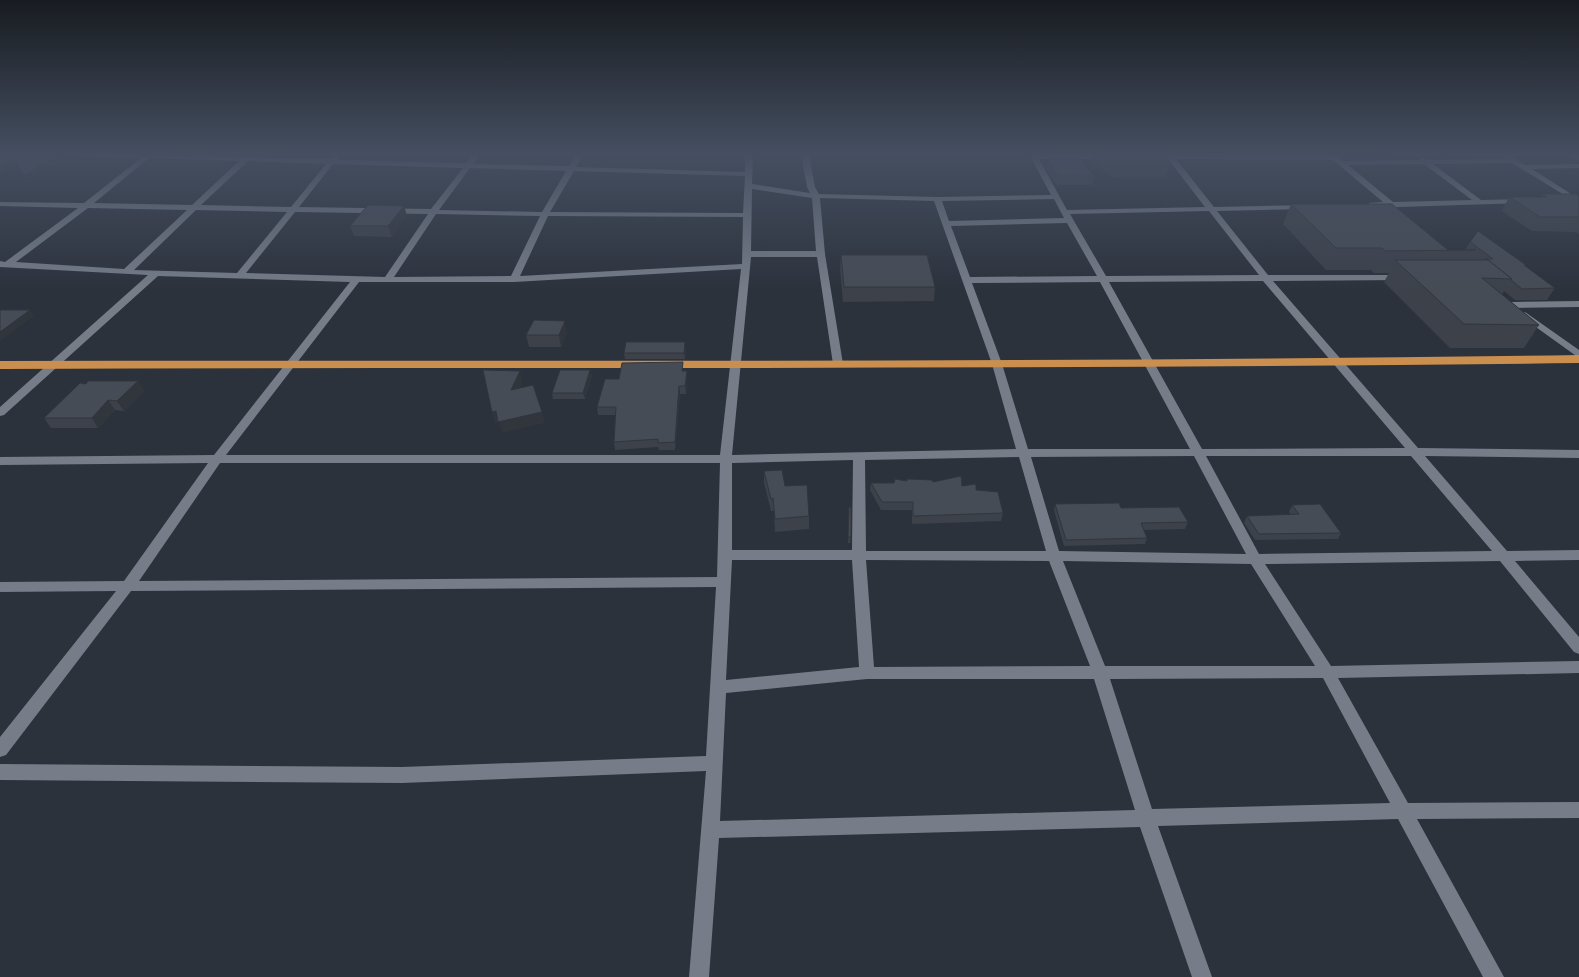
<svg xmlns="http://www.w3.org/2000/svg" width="1579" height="977" viewBox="0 0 1579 977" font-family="'Open Sans',sans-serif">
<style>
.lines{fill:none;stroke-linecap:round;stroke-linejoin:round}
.minor{fill:#767d89;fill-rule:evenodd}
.highway{fill:#ca8f4e;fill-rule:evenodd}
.wall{fill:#3c414a}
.shaded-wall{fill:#31353c}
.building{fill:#464c56;stroke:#31353c}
</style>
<rect width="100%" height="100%" fill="#2c323c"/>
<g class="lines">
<!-- minor -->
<g class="minor">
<path d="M72,154L244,157L251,154L252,157L329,159L335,155L339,157L337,160L466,163L473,154H480L474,164L569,166L576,154H583L576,167L745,172V154H753L752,184L810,193L807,187L801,154H809L815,187L819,194L937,197L1051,195L1029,154L1112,155L1113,157L1109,159H1039L1067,210L1205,207L1168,159H1161V155L1165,154H1335L1343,161L1419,160L1423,158L1427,160L1506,159L1502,156L1508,154L1525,165L1579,164V168L1532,169L1579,199V204L1512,163L1433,164L1481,200L1524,199L1528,201L1524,203L1398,207L1394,209L1389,207H1369V203L1383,202L1333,160L1176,159L1214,207L1310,205L1311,207L1307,209L1217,211L1268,275H1406V279L1403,280L1273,281L1418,448L1579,450V458L1425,456L1507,551L1579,550V560L1515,561L1579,637V654L1574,652L1500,561L1265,564L1331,666L1579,661V673L1338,678L1408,803L1579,802V818L1417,819L1504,977H1483L1398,819L1158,826L1212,977H1192L1140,827L719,838L709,977H689L706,771L402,783L0,780V764L402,767L706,756L716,587L131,591L6,755L0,757V737L116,591L0,592V582L124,581L208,463L0,465V457L214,455L350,282L158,276L4,415L0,416V407L148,275L0,267V261L5,262L78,208L0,206V202L84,203L141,158L75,156ZM149,158L239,161L192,205L94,203ZM248,161L326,164L291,207L201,205ZM333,164L463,168L431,209L299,207ZM1424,164L1472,200L1393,202L1348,165ZM470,168L566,171L542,212L439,210ZM574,171L745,176L743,213L550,212ZM752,189L812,198L816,251H751ZM820,198L934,201L992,364L1016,449L732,455L751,257H817L833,364L838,367L843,364L825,254ZM1054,199L1064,218L949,221L942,201ZM88,208L187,210L124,269L16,262ZM196,210L287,212L237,273L134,270ZM1209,211L1259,275L1106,276L1070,214ZM295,212L428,214L385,277L246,273ZM436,214L540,216L511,276L394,277ZM548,216L743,217L742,264L520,276ZM1067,223L1097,276L970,277L951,226ZM741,269L720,455H226L359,282H514ZM1263,281L1405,448L1202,449L1109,282ZM1100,282L1190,449H1028L1002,364L972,283ZM1194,456L1246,554L1059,551L1031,457ZM1206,456H1411L1492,551L1259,554ZM1019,457L1046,551H866L865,460ZM853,460L852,550H732V463ZM220,463H720L717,577L139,581ZM732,560H852L859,667L726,680ZM866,560L1049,561L1090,666L874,667ZM1063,561L1251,564L1315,666H1105ZM1323,678L1390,803L1152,809L1110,679ZM867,679H1094L1135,810L720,821L726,693Z"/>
<polygon points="1567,154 1579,156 1579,161"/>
<polygon points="1579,301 1579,307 1512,308 1507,305 1512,302"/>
<polygon points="1525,312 1579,350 1579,358 1522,317 1520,315"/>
</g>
<!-- highway -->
<path class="highway" d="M1579,355V363C1053,370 526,367 0,369V361C526,360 1053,363 1579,355Z"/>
</g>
<!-- wall -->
<g class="wall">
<polygon points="0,154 71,154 72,156 56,165 50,165 27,181 18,164 5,171 0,171"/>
<polygon points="1093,154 1162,154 1170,163 1166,178 1113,178 1091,161"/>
<polygon points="1339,154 1393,154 1392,158 1344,159"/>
<polygon points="1048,159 1094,176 1092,185 1056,185 1046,168"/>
<polygon points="1543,194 1579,196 1579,234 1575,232 1532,231 1502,211 1509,197 1541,197"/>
<polygon points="1291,204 1448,250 1465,250 1470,242 1526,265 1525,267 1555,288 1547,300 1515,300 1504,291 1502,295 1539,325 1524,348 1450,348 1384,282 1389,273 1374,273 1371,270 1326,270 1283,224"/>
<polygon points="404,206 407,216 392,237 354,236 350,226"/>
<polygon points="841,255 935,287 934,301 843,302 840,269"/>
<polygon points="567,332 561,347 529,347 526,335"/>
<polygon points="686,348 685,359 625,359 624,353"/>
<polygon points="684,371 687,378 686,394 680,394 675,450 659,450 658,447 615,450 614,442 616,415 598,415 597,407"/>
<polygon points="592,376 585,399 553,399 552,393"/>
<polygon points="138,381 144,391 124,411 115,410 98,428 51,428 44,418 86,384"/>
<polygon points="764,471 785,486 809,516 809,529 775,532 774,511 771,511 764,483"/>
<polygon points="907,480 933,482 962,486 976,490 1003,513 1001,521 912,524 912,510 881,510 870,490 871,483 894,483"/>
<polygon points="1055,504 1121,508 1188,522 1185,529 1144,530 1147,538 1145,544 1064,546 1054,510"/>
<polygon points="1292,505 1341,533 1338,539 1255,540 1244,523 1247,516 1291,515 1289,512"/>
<polygon points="849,513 851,537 850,543 848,543"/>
</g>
<!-- shaded-wall -->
<g class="shaded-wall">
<polygon points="64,154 71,154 72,156 56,165 54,160"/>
<polygon points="15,159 18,164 5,171 2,166"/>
<polygon points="48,160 50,165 27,181 24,176"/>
<polygon points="404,206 407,216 392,237 388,226"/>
<polygon points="30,310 34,316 0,341 0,332"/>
<polygon points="565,321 567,332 561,347 559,335"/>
<polygon points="685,342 686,348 685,359 684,353"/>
<polygon points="590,370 592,376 585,399 583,393"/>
<polygon points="520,371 523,382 514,401 511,390"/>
<polygon points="687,371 687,378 686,394 685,386"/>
<polygon points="138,381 144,391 124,411 117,401"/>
<polygon points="679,386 680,394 675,450 675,442"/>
<polygon points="108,400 115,410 98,428 92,418"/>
<polygon points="496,411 542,412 545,423 502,433 499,422 495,423 492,412"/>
</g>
<!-- building -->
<g class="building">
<polygon points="0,154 64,154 54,160 48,160 24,176 15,159 2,166 0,166"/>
<polygon points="1105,154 1162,154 1170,163 1117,163"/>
<polygon points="1079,158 1094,176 1058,176 1048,159"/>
<polygon points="1543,194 1576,194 1579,196 1579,217 1540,217 1509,197 1547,197"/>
<polygon points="1291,204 1392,204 1448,250 1476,250 1385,251 1382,248 1336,248"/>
<polygon points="368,205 404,206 388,226 350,226"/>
<polygon points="1478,231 1526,265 1524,265 1555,288 1522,289 1511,280 1512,279 1488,260 1485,259 1493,259 1470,242"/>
<polygon points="841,255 927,255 935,287 844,287"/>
<polygon points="1395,260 1488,260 1512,279 1482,278 1539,325 1464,324"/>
<polygon points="0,310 30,310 0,332"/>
<polygon points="534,320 565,321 559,335 526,335"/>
<polygon points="626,342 685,342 684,353 624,353"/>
<polygon points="683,362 682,371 687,371 685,386 679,386 675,442 658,443 658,439 614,442 616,407 597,407 605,379 619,379 622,363"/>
<polygon points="483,370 520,371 511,390 533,385 542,412 498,422 496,411 492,412"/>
<polygon points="560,370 590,370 583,393 552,393"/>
<polygon points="88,381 138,381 117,401 108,400 92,418 44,418 80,383 86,384"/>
<polygon points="782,470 785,486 807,485 809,516 775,519 773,498 771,499 764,471"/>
<polygon points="961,476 962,486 976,484 976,490 998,492 1003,513 913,516 913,502 882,502 871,483 894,483 895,479 907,481 907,479 932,480 933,482"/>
<polygon points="1119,503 1121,508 1179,507 1188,522 1141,523 1147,538 1066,540 1055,504"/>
<polygon points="1320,504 1341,533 1259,534 1247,516 1299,514 1292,505"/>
<polygon points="849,507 851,507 851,537 848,537"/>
</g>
<!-- sky -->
<linearGradient id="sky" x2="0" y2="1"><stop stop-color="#181c21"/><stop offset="0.53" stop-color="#454f61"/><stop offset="1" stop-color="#454f61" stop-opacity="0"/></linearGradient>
<rect width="1579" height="291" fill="url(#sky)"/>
</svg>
